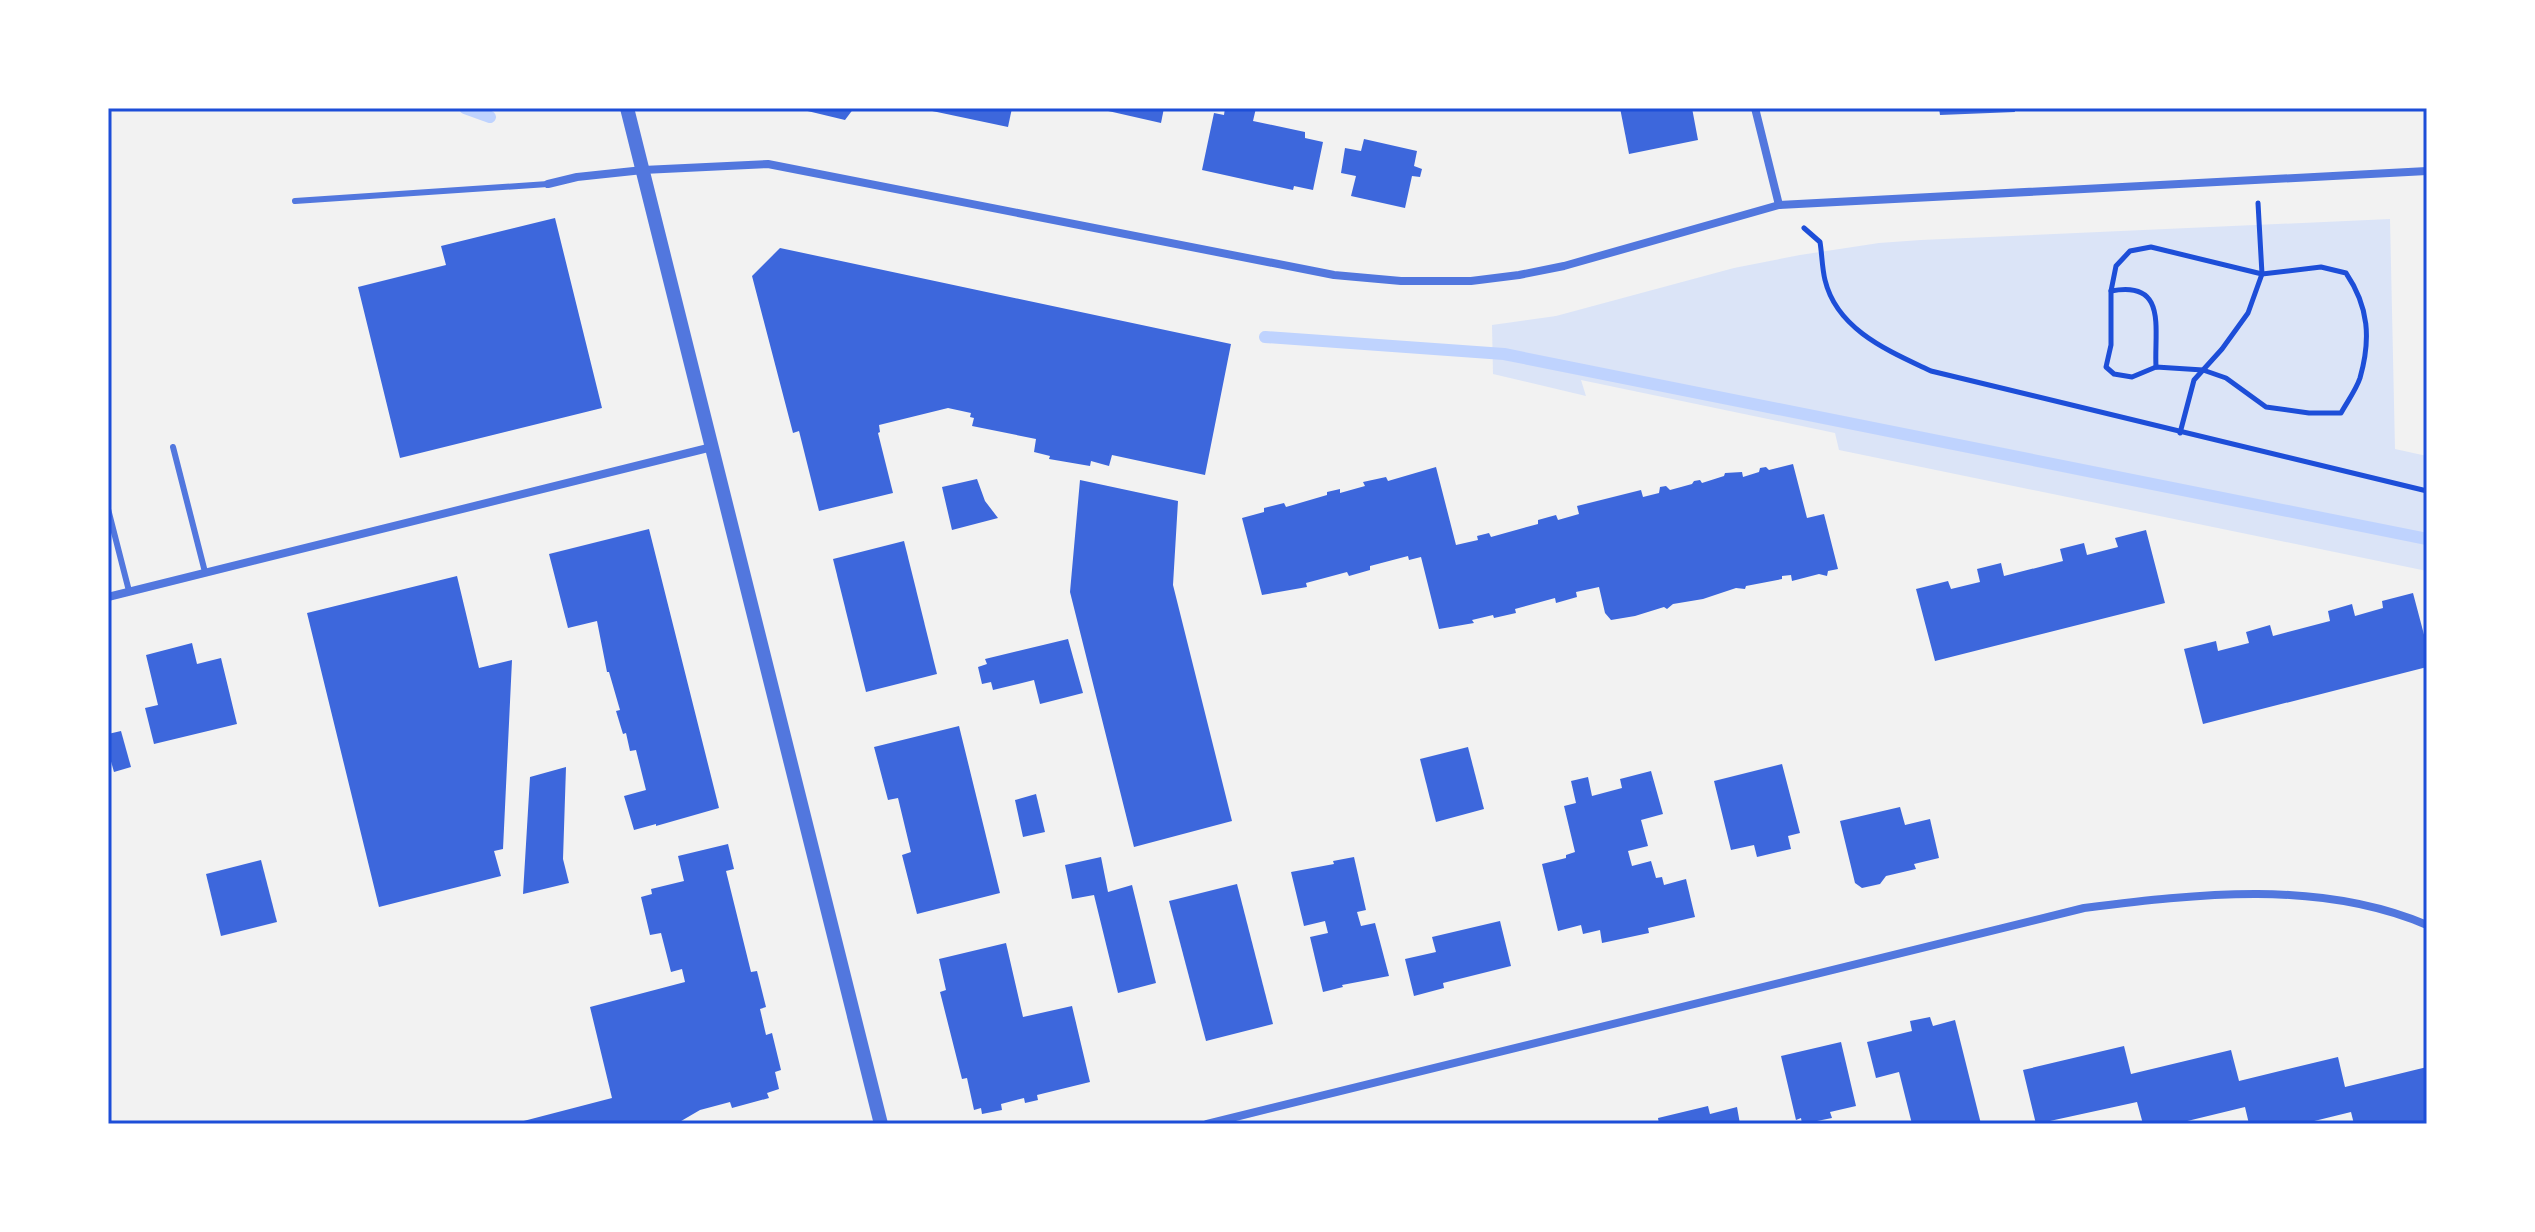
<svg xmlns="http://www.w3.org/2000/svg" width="2535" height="1232" viewBox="0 0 2535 1232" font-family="'Playfair Display',serif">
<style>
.green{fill:#dbe4f7}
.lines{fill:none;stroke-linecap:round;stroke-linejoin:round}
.stream{stroke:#bfd3fe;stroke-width:12}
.building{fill:#3d67dc}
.path{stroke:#1d4ed8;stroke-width:5}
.service{stroke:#5277de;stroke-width:6}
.minor{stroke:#5277de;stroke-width:8}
.tertiary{stroke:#5277de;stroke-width:14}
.neatline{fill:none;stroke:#1d4ed8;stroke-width:3}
</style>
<rect width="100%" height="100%" fill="#f2f2f2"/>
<!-- green -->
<polygon class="green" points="2390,219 2395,449 2427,456 2427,571 1839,450 1835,433 1581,380 1586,396 1493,374 1492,325 1556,316 1734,268 1800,255 1879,243 1921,240"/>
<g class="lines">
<!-- stream -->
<g class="stream">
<polyline points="465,108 490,117"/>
<polyline points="1265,337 1504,354 2427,539"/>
</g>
</g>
<!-- building -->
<g class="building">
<polygon points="795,108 854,108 845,120"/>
<polygon points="918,108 1012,108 1008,127"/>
<polygon points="1095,108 1164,108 1161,123"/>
<polygon points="1225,108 1256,108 1253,121 1305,132 1305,138 1323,142 1313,190 1294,186 1293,190 1202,170 1214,113 1224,115"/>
<polygon points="1620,108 1692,108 1698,140 1629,154"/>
<polygon points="1939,108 2014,108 2015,112 1940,115"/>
<polygon points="1364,139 1417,151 1414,166 1422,169 1420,177 1412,176 1405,208 1351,196 1356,176 1341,173 1345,148 1361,151"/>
<polygon points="555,218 602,408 400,458 358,287 446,265 441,246"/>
<polygon points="780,248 1231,344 1205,475 1112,455 1109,466 1091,461 1090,466 1049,459 1050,456 1034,452 1036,439 972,426 974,418 970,417 971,413 948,408 879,425 880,432 878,433 893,493 819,511 799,431 793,433 752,276"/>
<polygon points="1793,464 1807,518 1824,514 1838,569 1828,571 1827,576 1819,574 1792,581 1791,575 1782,576 1782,579 1746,586 1745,589 1736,588 1703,599 1673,604 1667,609 1664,607 1635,616 1611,620 1605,613 1599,587 1576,592 1577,597 1556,603 1555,598 1515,609 1516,613 1494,618 1493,615 1472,620 1474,623 1439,629 1421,557 1409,560 1408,556 1370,566 1370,570 1349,576 1347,572 1306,583 1307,587 1262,595 1242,518 1264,512 1264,508 1284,503 1286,507 1327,495 1327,492 1340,489 1340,493 1365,486 1363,482 1386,477 1388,481 1436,467 1456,545 1478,540 1477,536 1489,533 1491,537 1538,524 1538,520 1556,515 1558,520 1579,514 1577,506 1641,490 1643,497 1659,493 1660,487 1666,486 1670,490 1692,484 1694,481 1700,480 1702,483 1724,476 1725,473 1742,472 1743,477 1759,472 1760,468 1766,467 1769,470"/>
<polygon points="977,479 985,501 998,518 952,530 942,487"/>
<polygon points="1080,480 1178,501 1173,585 1232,821 1134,847 1070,592"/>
<polygon points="649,529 719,808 656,826 656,824 634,830 624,796 646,790 636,750 630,751 626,733 623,734 616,711 620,710 609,672 607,672 597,621 568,628 549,554"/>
<polygon points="2146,530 2165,603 1935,661 1916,589 1948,581 1951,589 1980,582 1977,569 2001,563 2004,576 2063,561 2060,549 2084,543 2087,555 2118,547 2115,538"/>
<polygon points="904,541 937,674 866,692 833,559"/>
<polygon points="457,576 479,668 512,660 503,849 494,851 501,876 379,907 307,613"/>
<polygon points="2413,593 2427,646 2427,667 2203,724 2184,649 2216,641 2218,651 2249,643 2246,632 2270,625 2273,636 2330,621 2328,611 2352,604 2355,616 2383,608 2382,601"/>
<polygon points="1068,639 1083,693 1040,704 1034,680 993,690 991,682 982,684 978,667 987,664 985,659"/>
<polygon points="192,643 197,664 221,658 237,724 154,744 145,708 158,705 146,655"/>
<polygon points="959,726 1000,893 917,914 902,855 911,852 898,798 888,800 874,747"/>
<polygon points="121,731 131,767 114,772 108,751 108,734"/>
<polygon points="1468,747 1484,809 1436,822 1420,759"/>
<polygon points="1782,764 1800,833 1788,836 1791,849 1757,857 1754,845 1731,850 1714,781"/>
<polygon points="566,767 563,859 569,883 523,894 530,777"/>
<polygon points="1651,771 1663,814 1641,820 1648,846 1628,851 1632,866 1651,861 1656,878 1662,877 1664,885 1686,879 1695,917 1648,928 1649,933 1602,943 1600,930 1583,934 1581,925 1558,931 1542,864 1566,858 1566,855 1575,852 1564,806 1576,803 1571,781 1588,777 1592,796 1622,788 1620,779"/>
<polygon points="1036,794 1045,832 1023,837 1015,800"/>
<polygon points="1900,807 1905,825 1930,819 1939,858 1914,864 1916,869 1886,876 1880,884 1862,888 1855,883 1840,821"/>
<polygon points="728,844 734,869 726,871 751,972 757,971 766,1007 760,1009 766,1035 772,1033 781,1070 775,1072 779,1089 767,1093 769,1098 732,1108 730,1102 700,1110 676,1124 512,1124 612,1098 590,1007 685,982 682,969 671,972 661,933 650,935 641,897 652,894 651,889 684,881 678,856"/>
<polygon points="1101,857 1108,892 1132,885 1156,983 1118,993 1094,895 1072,899 1065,865"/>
<polygon points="1354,857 1366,910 1357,912 1361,926 1375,923 1389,976 1342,985 1343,987 1323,992 1310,937 1328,933 1325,921 1304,926 1291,872 1334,864 1333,861"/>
<polygon points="261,860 277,922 221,936 206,874"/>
<polygon points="1237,884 1273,1024 1206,1041 1169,901"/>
<polygon points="1500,921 1511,966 1443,983 1444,988 1414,996 1405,959 1436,952 1432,937"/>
<polygon points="1006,943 1023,1017 1072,1006 1090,1082 1037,1095 1038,1100 1025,1103 1024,1098 1001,1104 1002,1110 982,1114 981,1108 974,1110 967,1078 962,1079 940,992 946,990 939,959"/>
<polygon points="1930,1017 1933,1026 1955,1020 1981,1124 1912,1124 1899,1072 1876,1078 1867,1042 1912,1031 1910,1021"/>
<polygon points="1841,1042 1856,1106 1830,1112 1832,1118 1802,1124 1801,1118 1796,1120 1781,1056"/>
<polygon points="2124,1046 2131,1074 2231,1050 2239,1081 2338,1057 2345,1087 2427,1067 2427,1124 2354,1124 2351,1112 2302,1124 2249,1124 2245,1107 2175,1124 2143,1124 2137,1102 2036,1124 2023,1070"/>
<polygon points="1708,1106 1710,1114 1737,1107 1740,1124 1659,1124 1658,1118"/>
</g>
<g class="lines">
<!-- path -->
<g class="path">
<path d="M1804,228L1820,242C1822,254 1822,268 1825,280C1837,330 1889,351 1931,371L2427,491"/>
<path d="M2151,247L2262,274L2321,267L2346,273C2369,307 2371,339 2360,378C2356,390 2347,402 2341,413H2309L2266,407L2226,378L2203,370L2156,367L2132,377L2114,374L2106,367L2111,345V291L2116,266L2130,251Z"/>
<path d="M2111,291C2168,280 2154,329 2156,367"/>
<polyline points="2180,433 2194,380 2222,349 2248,313 2262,274 2258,203"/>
</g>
<!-- service -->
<g class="service">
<polyline points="295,201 548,184"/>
<polyline points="173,447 205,572"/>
<polyline points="108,509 129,591"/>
</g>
<!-- minor -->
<g class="minor">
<polyline points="1755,108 1779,205"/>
<polyline points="548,184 577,177 643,170 768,164 1334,275 1401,281 1471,281 1519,275 1564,266 1779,205 2427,171"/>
<polyline points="108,597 712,447"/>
<path d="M1207,1124L2084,908C2197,894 2319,879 2427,925"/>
</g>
<!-- tertiary -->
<polyline class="tertiary" points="627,108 881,1124"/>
</g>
<!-- border -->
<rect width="2535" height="1232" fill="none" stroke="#ffffff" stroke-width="220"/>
<rect x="110" y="110" width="2315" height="1012" class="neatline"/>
</svg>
